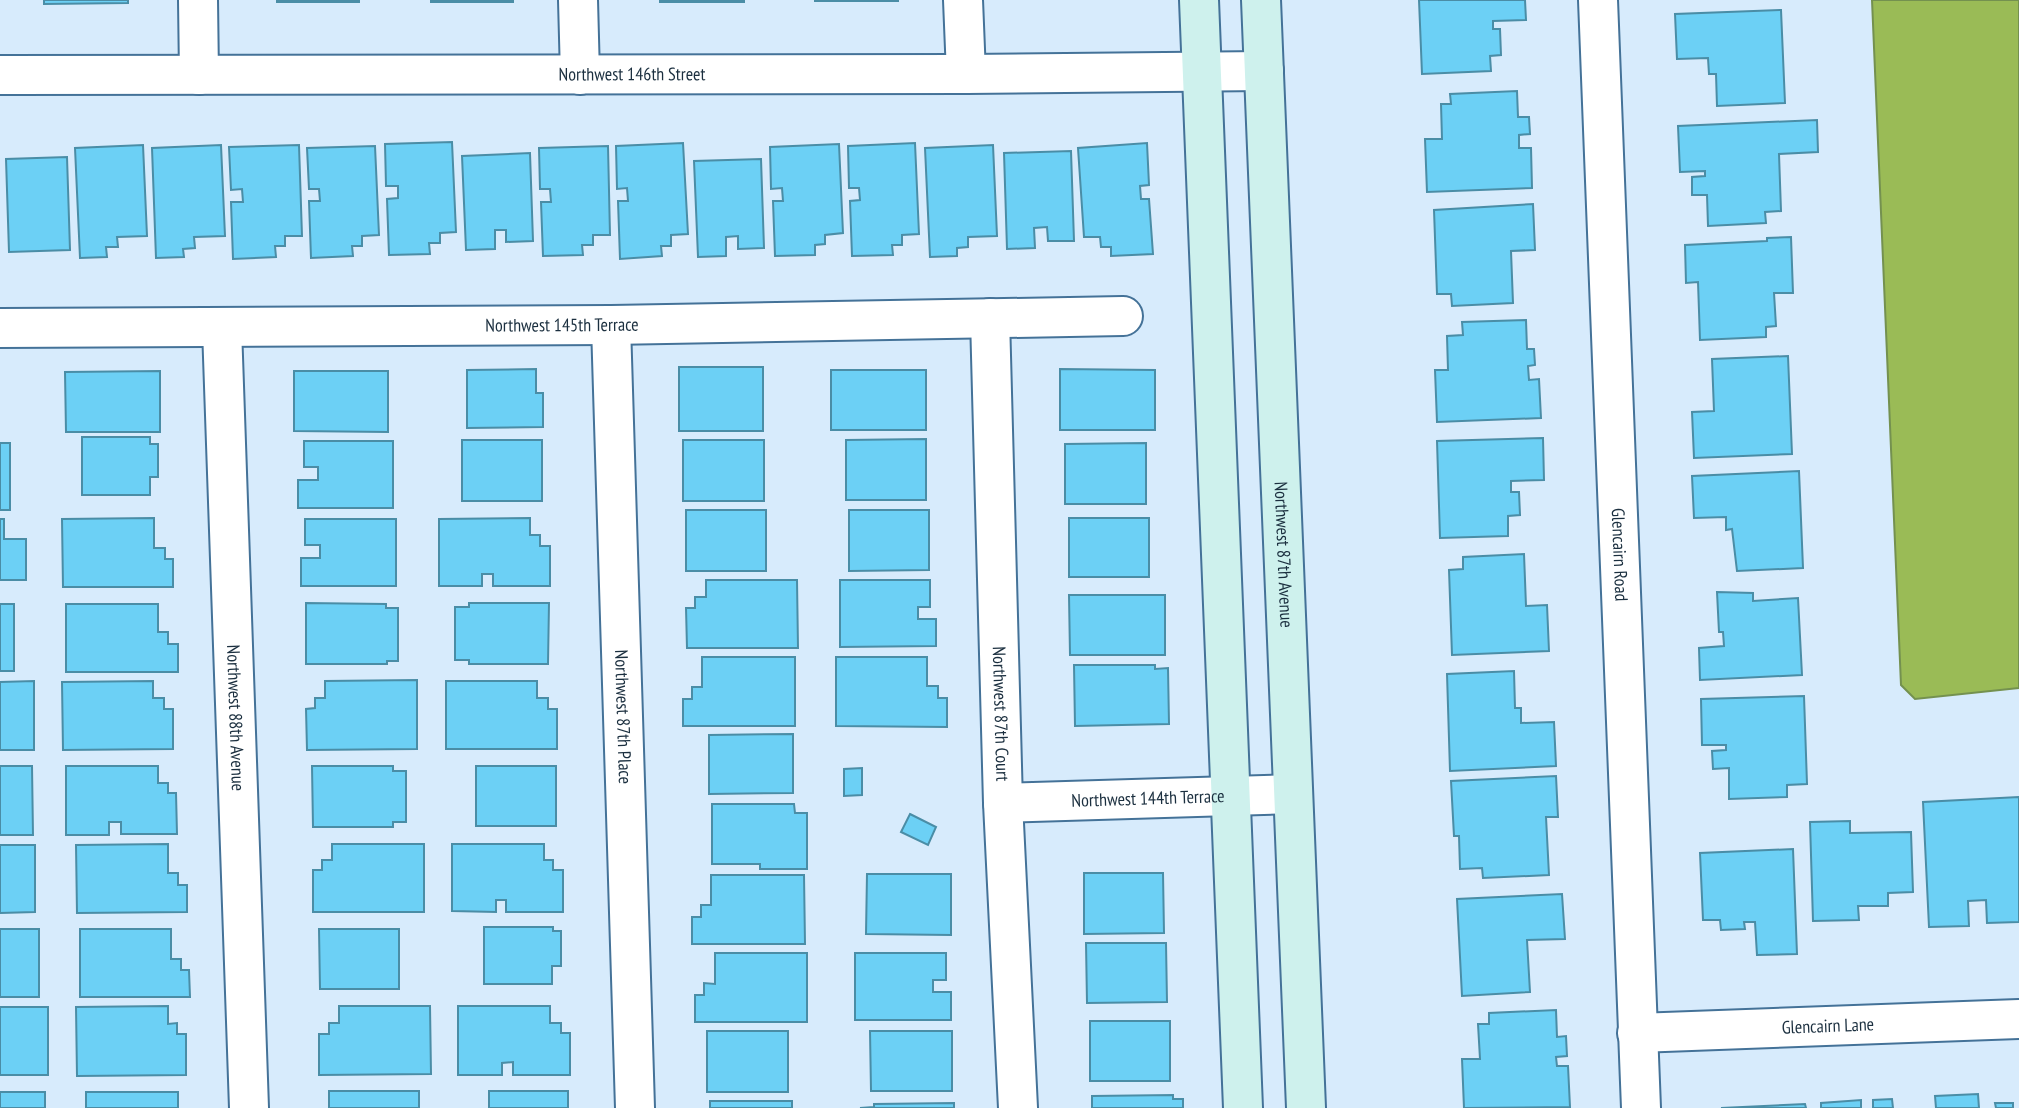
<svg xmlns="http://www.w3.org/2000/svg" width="2019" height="1108" viewBox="0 0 2019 1108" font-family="'PT Sans Narrow',sans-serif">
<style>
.water{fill:#9abb56;stroke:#74914f;stroke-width:2}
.building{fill:#6cd0f5;stroke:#4a8da6;stroke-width:2}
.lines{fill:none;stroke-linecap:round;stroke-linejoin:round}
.minor-casing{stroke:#447298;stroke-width:42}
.tertiary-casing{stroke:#447298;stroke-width:42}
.secondary-casing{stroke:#447298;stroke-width:42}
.minor{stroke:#fff;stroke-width:38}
.tertiary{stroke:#fff;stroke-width:38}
.secondary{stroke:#cef1ed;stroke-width:38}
.labels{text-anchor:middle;stroke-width:5;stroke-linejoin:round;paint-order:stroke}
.street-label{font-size:18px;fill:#1b2f3f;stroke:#d7ebfc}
</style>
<rect width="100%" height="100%" fill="#d7ebfc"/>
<!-- water -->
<polygon class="water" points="1872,0 2019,0 2019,688 1915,699 1901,685"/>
<!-- building -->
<g class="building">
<polygon points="44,0 128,0 128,3 44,4"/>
<rect x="277" y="0" width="82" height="2"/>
<rect x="431" y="0" width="82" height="2"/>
<rect x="660" y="0" width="84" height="2"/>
<rect x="815" y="0" width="83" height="1"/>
<polygon points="1419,0 1525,0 1526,20 1493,21 1493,29 1500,29 1501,55 1490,56 1491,71 1422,74"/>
<polygon points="1781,10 1785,103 1717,106 1716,74 1709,74 1708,58 1677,59 1675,14"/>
<polygon points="1517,91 1518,117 1529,117 1530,134 1519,135 1519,148 1531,148 1532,188 1427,192 1425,139 1442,139 1441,104 1451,104 1450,94"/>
<polygon points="1817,120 1818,152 1779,154 1781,211 1765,212 1766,223 1708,226 1707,195 1692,195 1692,177 1705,176 1705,171 1680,172 1678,126"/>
<polygon points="452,142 456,232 440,233 440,243 429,243 430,254 389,255 387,199 398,198 398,186 386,186 385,144"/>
<polygon points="683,143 688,234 671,235 671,246 661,246 662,256 620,259 618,201 628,201 627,188 617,189 616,146"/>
<polygon points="915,143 919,234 902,235 902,245 892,245 893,255 852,256 850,201 860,200 859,188 849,188 848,146"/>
<polygon points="1147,143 1149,185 1140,186 1141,199 1149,199 1153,254 1111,256 1111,247 1101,247 1100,237 1084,237 1078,148"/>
<polygon points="839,144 843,233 825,235 825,244 815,245 815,255 775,256 773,201 783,201 782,188 771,189 770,147"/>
<polygon points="143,145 147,236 117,237 118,247 106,247 107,257 80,258 75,148"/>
<polygon points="221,145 225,236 194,237 195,248 183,249 184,257 156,258 152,148"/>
<polygon points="299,145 302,236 285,236 285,246 275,246 276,257 233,259 231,202 243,202 242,189 231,190 229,147"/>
<polygon points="993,145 997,236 968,237 968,247 957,248 957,256 930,257 925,148"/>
<polygon points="375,146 379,235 362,236 362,246 352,246 353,256 311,258 309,201 320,201 319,189 309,189 307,148"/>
<polygon points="608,146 610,235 593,235 593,245 582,245 583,255 543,256 541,202 551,202 550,189 540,189 539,148"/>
<polygon points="1071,151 1074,241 1048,241 1047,227 1034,228 1035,248 1007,249 1004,153"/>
<polygon points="530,153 533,241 506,242 506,230 495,230 495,249 466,250 462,156"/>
<polygon points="67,157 70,250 9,252 6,159"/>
<polygon points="761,159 764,248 738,249 738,236 726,237 726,256 698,257 694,161"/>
<polygon points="1533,204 1535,250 1511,251 1513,303 1452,306 1451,294 1437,294 1434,210"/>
<polygon points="1791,237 1793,293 1774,293 1776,326 1766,327 1766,337 1700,340 1698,282 1686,283 1685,245 1767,241 1767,238"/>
<polygon points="1526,320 1527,349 1534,349 1535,365 1528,366 1529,380 1539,379 1541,418 1437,422 1435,370 1448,370 1447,336 1463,335 1462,322"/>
<polygon points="1788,356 1792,454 1694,458 1692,412 1714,411 1712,359"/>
<rect x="679" y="367" width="84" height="64"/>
<polygon points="536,369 536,393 543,393 543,427 467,428 467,370"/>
<polygon points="1060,369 1155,370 1155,430 1060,430"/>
<rect x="831" y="370" width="95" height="60"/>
<polygon points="160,371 160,432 66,432 65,372"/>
<polygon points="294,371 388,371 388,432 294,431"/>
<polygon points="82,437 150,437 150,444 158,444 158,477 150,477 150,495 82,495"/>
<polygon points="1543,438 1544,480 1511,481 1511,492 1519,492 1520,515 1508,516 1508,536 1440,538 1437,441"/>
<polygon points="926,439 926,500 846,500 846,440"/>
<rect x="462" y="440" width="80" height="61"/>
<rect x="683" y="440" width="81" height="61"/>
<polygon points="304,441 393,441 393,508 298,508 298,480 318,480 318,467 304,467"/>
<rect x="0" y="443" width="10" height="67"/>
<polygon points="1146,443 1146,504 1065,504 1065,444"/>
<polygon points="1799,471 1803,568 1737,571 1732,529 1726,530 1726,517 1694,518 1692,476"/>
<rect x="686" y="510" width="80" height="61"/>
<polygon points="849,510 929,510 929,570 849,571"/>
<polygon points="154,518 154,548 165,548 165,559 173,559 173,587 63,587 62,519"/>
<polygon points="530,518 530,535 540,535 540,546 550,546 550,586 493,586 493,574 482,574 482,586 439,586 439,519"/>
<rect x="1069" y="518" width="80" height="59"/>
<polygon points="0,519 4,519 4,539 26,539 26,580 0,580"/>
<polygon points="305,519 396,519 396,586 301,586 301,558 320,558 320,545 305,545"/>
<polygon points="1524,554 1526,606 1547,605 1549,651 1452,655 1449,570 1463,569 1463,557"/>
<polygon points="706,580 797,580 798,648 687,648 686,608 695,608 695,597 706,597"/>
<polygon points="840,580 930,580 930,607 918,607 918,619 936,619 936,646 840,647"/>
<polygon points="1717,592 1753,593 1753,601 1798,598 1802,675 1700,680 1699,648 1724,646 1723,632 1719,632"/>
<polygon points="1069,595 1165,595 1165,655 1070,655"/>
<polygon points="306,603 386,604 386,608 398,608 398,661 387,661 387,664 306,664"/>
<polygon points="469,603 549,603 548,664 469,664 469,660 455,660 455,607 469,607"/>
<rect x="0" y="604" width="14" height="67"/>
<polygon points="66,604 158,604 158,632 168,632 168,644 178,644 178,672 66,672"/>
<polygon points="702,657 795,657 795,726 683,726 683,699 692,699 692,687 702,687"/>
<polygon points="836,657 927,657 927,686 938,686 938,698 947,698 947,727 836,726"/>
<polygon points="1074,665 1155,665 1155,669 1168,668 1169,724 1075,726"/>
<polygon points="1514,671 1515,708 1521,708 1521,723 1554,722 1556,766 1450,771 1447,674"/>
<polygon points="417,680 417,749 307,750 306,709 315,708 315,698 325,698 325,681"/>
<polygon points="34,681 34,750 0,750 0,682"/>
<polygon points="153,681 153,698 164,698 164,709 173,709 173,749 63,750 62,682"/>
<polygon points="446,681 537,681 537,698 548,698 548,709 557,709 557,749 446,749"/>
<polygon points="1804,696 1807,784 1787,785 1787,797 1729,799 1729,768 1713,769 1712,751 1726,750 1726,745 1702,745 1701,699"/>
<polygon points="793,734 793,793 709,794 709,735"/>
<polygon points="0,766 32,766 33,835 0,835"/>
<polygon points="66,766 158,766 158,783 168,783 168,793 176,793 177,834 121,834 121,822 109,822 109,835 66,835"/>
<polygon points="312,766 393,766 393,771 406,771 406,822 393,822 393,827 313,827"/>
<rect x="476" y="766" width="80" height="60"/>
<polygon points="862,768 862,795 844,796 844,769"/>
<polygon points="1556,776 1558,817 1546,817 1549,875 1483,878 1482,868 1460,869 1459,836 1454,836 1451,781"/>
<polygon points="2019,797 2019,922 1987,923 1986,900 1968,901 1969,926 1929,927 1923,802"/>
<polygon points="712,804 794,804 795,813 807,813 807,869 760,869 760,864 712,864"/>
<polygon points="910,814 936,827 928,845 901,832"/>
<polygon points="1850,821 1850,833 1911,832 1913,892 1888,893 1888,906 1858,906 1859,920 1813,921 1810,822"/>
<polygon points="168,844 168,873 178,873 178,885 187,885 187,912 77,913 76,845"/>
<polygon points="332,844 424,844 424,912 313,912 313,870 322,870 322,860 332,860"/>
<polygon points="452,844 544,844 544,860 553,860 553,870 563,870 563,912 506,912 506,900 496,900 496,912 452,911"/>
<polygon points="0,845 35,845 35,912 0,913"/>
<polygon points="1793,849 1797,954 1757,955 1755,922 1744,922 1745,929 1721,930 1720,920 1703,920 1700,853"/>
<polygon points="1084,873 1163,873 1164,933 1084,934"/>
<polygon points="867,874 951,874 951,935 866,934"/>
<polygon points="711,875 804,875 805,944 692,944 692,917 701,917 701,905 711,905"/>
<polygon points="1562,894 1565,939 1527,940 1530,992 1462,996 1457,899"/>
<polygon points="484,927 553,927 553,931 561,931 561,966 552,966 552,984 484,984"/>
<rect x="0" y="929" width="39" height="68"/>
<polygon points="80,929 171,929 171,959 181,959 181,970 189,970 190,997 80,997"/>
<polygon points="319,929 399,929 399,989 320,989"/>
<polygon points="1086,943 1166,943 1167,1002 1087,1003"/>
<polygon points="715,953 807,953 807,1022 695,1022 695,995 704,995 704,983 715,984"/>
<polygon points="855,953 946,953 946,980 933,980 933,992 951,992 951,1020 855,1020"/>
<polygon points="168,1006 168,1024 177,1023 177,1034 186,1034 186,1075 77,1076 76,1007"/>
<polygon points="339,1006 430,1006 431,1074 319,1075 319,1034 329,1034 329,1023 339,1023"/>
<polygon points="458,1006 550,1006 550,1023 561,1023 561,1033 570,1033 570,1075 513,1075 513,1062 502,1063 502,1075 458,1075"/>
<rect x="0" y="1007" width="48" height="68"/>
<polygon points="1556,1010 1557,1037 1566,1036 1567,1056 1556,1057 1557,1066 1568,1066 1570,1107 1464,1108 1462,1059 1480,1059 1478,1024 1489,1024 1489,1013"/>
<rect x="1090" y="1021" width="80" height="60"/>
<rect x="707" y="1031" width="81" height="61"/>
<polygon points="870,1031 952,1031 952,1091 871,1091"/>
<rect x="329" y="1091" width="90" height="17"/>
<rect x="489" y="1091" width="79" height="17"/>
<rect x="0" y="1092" width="45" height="16"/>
<rect x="86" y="1092" width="92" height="16"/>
<polygon points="1978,1094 1979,1108 1936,1108 1935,1096"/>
<polygon points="1173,1095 1173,1099 1183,1099 1183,1108 1092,1108 1092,1096"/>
<polygon points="1892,1099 1893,1108 1873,1108 1873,1100"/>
<polygon points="1861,1100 1861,1108 1821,1108 1821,1103"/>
<rect x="710" y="1101" width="82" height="7"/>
<polygon points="954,1103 954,1108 860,1108 874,1107 874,1104"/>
<polygon points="1995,1103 2013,1103 2013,1108 1996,1108"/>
<polygon points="1805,1104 1806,1108 1721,1108"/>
</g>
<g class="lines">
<!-- minor casing -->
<g class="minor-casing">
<g id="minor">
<polyline points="198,0 199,75"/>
<polyline points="578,0 580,75"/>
<polyline points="963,0 966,74"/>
<path id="s1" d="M1598,0L1641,1108"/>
<path id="s2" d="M990,318L1003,803L1018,1108"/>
<path id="s3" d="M611,325L635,1108"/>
<path id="s4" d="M0,328L611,325L1123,316"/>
<path id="s5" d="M222,328L249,1108"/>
<path id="s6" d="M1003,803L1293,794"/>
<path id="s7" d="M1637,1033L2019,1019"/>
</g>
</g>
<!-- tertiary casing -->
<g class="tertiary-casing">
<g id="tertiary">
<path id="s8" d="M0,75L966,74L1264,71"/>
</g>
</g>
<!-- secondary casing -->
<g class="secondary-casing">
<g id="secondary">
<polyline points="1199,0 1243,1108"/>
<path id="s9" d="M1261,0L1306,1108"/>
</g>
</g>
<!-- minor -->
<use href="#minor" class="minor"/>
<!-- tertiary -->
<use href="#tertiary" class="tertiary"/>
<!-- secondary -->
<use href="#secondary" class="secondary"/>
</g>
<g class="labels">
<!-- street labels -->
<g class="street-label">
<text dy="6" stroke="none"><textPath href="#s8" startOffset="632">Northwest 146th Street</textPath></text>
<text dy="6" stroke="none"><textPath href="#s4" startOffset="562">Northwest 145th Terrace</textPath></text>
<text dy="6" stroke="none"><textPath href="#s9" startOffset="555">Northwest 87th Avenue</textPath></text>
<text dy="6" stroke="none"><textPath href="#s1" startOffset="555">Glencairn Road</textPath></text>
<text dy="6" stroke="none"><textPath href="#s2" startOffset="396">Northwest 87th Court</textPath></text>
<text dy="6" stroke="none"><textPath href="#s3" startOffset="392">Northwest 87th Place</textPath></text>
<text dy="6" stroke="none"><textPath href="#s5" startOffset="390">Northwest 88th Avenue</textPath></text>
<text dy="6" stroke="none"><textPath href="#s6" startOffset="145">Northwest 144th Terrace</textPath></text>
<text dy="6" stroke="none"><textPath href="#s7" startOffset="191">Glencairn Lane</textPath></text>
</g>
</g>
</svg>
